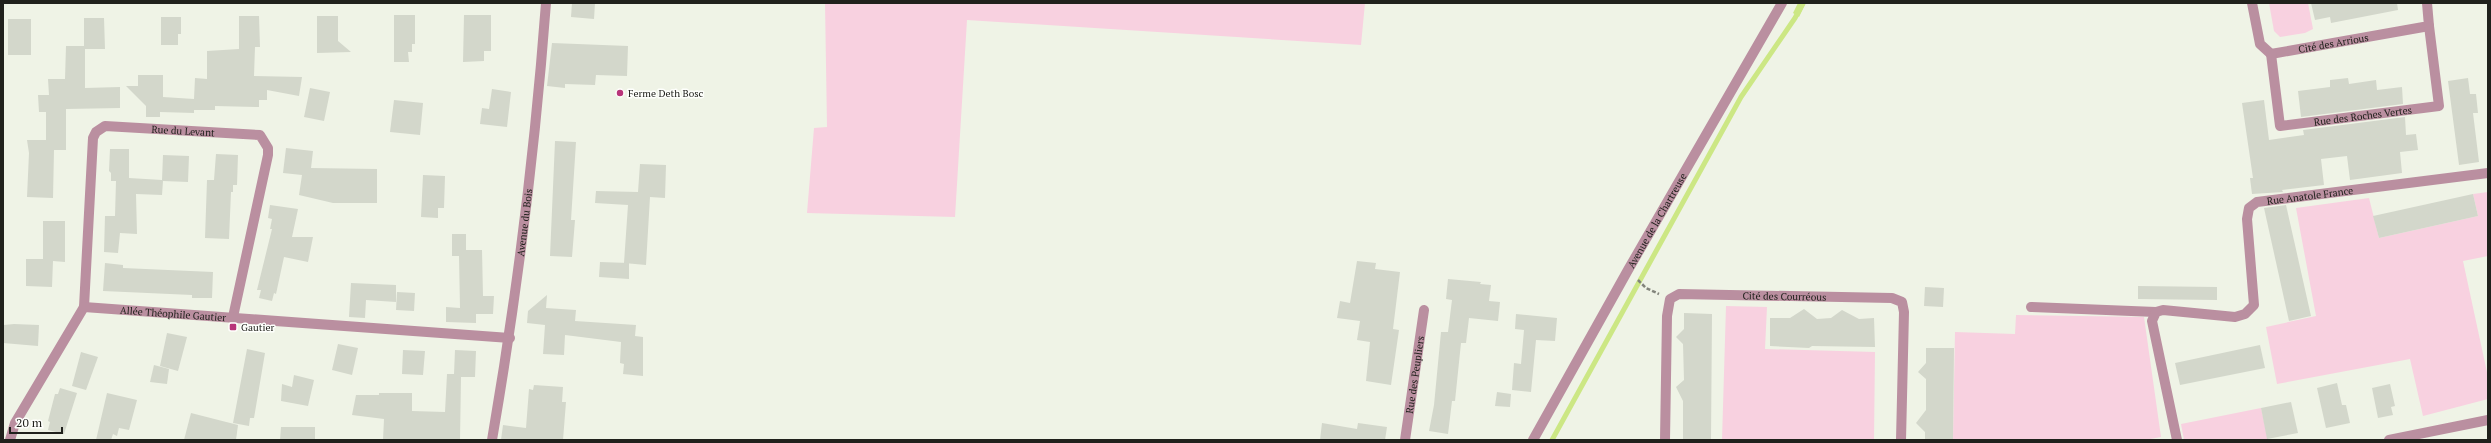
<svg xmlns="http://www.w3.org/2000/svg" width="2491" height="443" viewBox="0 0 2491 443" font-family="'PT Serif',serif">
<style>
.green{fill:#f8d1e0}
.water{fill:#cce784}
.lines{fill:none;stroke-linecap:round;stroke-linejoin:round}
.stream{stroke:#cce784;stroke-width:5}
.building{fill:#d3d7cb}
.path{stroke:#82847b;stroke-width:2.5;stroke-dasharray:4 2;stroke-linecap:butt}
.service{stroke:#ba8fa0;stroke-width:10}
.minor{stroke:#ba8fa0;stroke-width:10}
.poi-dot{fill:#b83479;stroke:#fefffc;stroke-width:1.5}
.labels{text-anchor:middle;stroke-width:3;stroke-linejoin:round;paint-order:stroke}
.street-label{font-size:10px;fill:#20211c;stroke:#fefffc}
.poi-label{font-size:10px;fill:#20211c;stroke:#fefffc;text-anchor:start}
</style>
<rect width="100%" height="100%" fill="#eff3e6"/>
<!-- green -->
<g class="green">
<polygon points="825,3 1365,3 1361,45 967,20 955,217 807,213 814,128 827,127"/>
<polygon points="2269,3 2308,3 2313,29 2305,33 2280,37 2274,31"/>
<polygon points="2488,192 2488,256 2463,261 2488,377 2488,399 2423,416 2410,359 2277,384 2266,327 2316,316 2296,208 2369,198 2379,238 2478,216 2473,194"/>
<polygon points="1726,306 1767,307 1765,349 1875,352 1874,440 1722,440"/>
<polygon points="2016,315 2144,317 2161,437 2145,440 1953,440 1955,332 2015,334"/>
<polygon points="2261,408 2268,440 2184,440 2181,424"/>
</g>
<!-- water -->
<polygon class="water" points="1798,3 1806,3 1799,17 1793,13"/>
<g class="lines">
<!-- stream -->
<polyline class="stream" points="1552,440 1741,97 1795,18 1803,3"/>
</g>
<!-- building -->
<g class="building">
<polygon points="572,3 595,3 594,19 571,17"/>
<polygon points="2311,3 2397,3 2398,10 2331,23 2330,17 2315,20"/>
<polygon points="394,15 415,15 415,44 412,44 412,52 408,52 409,62 394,62"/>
<polygon points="464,15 491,15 491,51 484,51 484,61 463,62"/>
<polygon points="239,16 259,16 260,47 255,47 254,76 302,77 299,96 267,90 267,100 259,100 259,107 215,106 215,110 194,110 194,113 160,112 160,117 146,117 146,106 126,86 138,86 138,75 163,75 163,97 194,99 195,78 207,79 207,51 239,49"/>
<polygon points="317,16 338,16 338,41 351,52 317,53"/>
<polygon points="161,17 181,17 181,34 178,34 178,45 161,45"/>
<polygon points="84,18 104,18 105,49 85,49 85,88 120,87 120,108 66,109 66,150 54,150 53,198 27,197 29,153 27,140 46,140 46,112 39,112 38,95 49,95 48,79 65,79 66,46 84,46"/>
<rect x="8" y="19" width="23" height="36"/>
<polygon points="552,43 628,46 627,76 596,75 595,85 565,84 565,88 547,86"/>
<polygon points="2348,78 2349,84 2376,80 2377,90 2402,87 2403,104 2301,117 2298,91 2330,87 2330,80"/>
<polygon points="2468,78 2470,94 2476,94 2478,113 2473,113 2479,162 2459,165 2448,81"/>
<polygon points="310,88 330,92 324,121 304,117"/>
<polygon points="492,89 511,92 507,127 480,124 482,108 489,109"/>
<polygon points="394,100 423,103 420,135 390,132"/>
<polygon points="2264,100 2269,140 2304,135 2303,130 2405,117 2406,135 2416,134 2418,150 2400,152 2402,173 2350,180 2347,156 2321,159 2324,185 2282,190 2283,192 2252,194 2250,178 2253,178 2242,103"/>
<polygon points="555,141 576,142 571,220 575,220 572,257 550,256"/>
<polygon points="286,148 313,151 311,168 377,169 377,203 333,203 299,195 302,175 283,173"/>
<polygon points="110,149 129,149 129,178 162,180 163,155 189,156 188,182 163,181 162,195 136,194 137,234 120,233 118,253 104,252 105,216 115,216 116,181 111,181 111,173 109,171"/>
<polygon points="216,154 238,155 237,185 233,185 233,192 231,192 229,239 205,238 207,180 214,180"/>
<polygon points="640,164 666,165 665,198 650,197 646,265 624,263 628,205 595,203 596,191 638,192"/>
<polygon points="423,175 445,176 444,208 438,208 438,218 421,217"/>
<polygon points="2473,194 2478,216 2379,238 2373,216"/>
<polygon points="270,205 298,209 292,237 313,237 308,262 284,257 276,294 274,293 272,301 259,298 261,290 257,290 272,229 270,229 272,219 268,218"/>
<polygon points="2286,205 2311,316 2289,321 2264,208"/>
<polygon points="43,221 65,221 65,262 53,261 52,287 26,286 26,259 43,259"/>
<polygon points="452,234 466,234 466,250 482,250 483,296 494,296 493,314 476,314 476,323 446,322 446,307 460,308 459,256 452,256"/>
<polygon points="1357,261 1376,263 1375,269 1400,272 1393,329 1399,330 1391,385 1366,381 1370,342 1357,340 1360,321 1337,318 1340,301 1350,303"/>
<polygon points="600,262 629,263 629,279 599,277"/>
<polygon points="105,263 123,265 123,268 213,272 212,298 192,298 192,295 103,291"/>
<polygon points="1448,279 1481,282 1480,284 1491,285 1489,301 1500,302 1498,321 1469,318 1466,343 1461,343 1455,401 1452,401 1448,434 1429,431 1434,405 1441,332 1448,332 1452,300 1446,299"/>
<polygon points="351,283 396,285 396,302 366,300 365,318 349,317"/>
<polygon points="2138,286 2217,287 2217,300 2138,299"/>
<polygon points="1925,287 1944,288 1943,307 1924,306"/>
<polygon points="397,292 415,293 414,311 396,310"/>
<polygon points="547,295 546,308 576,310 575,321 636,325 635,336 643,337 643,376 623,374 624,364 620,363 621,342 565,335 564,355 543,354 545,325 527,323 528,311"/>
<polygon points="1804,309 1817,319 1831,318 1842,310 1859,319 1874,318 1875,347 1812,346 1809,348 1770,346 1770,318 1790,318"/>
<polygon points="1684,313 1712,314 1711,440 1683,440 1683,401 1676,387 1684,380 1683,344 1676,337 1684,329"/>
<polygon points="1516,314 1557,318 1555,341 1536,340 1531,392 1512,390 1514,363 1521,364 1524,330 1515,329"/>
<polygon points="14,324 39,325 38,346 3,343 4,325"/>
<polygon points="167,333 187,337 178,371 160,366"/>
<polygon points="338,344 358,348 352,375 332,370"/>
<polygon points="2260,345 2265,368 2180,385 2175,363"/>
<polygon points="1926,348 1954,348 1953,440 1925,440 1925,432 1916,423 1926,410 1926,379 1918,372 1926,363"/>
<polygon points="247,349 265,353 254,418 250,418 249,426 233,423"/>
<polygon points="403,350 425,351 423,375 402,374"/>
<polygon points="455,350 476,351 475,377 461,377 460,440 383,440 384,419 352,415 356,395 379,395 379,393 412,393 412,411 445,412 447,374 454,374"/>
<polygon points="81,352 98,357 86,390 72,386"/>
<polygon points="154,365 169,369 167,384 150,382"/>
<polygon points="294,375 314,380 308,406 281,401 282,384 292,387"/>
<polygon points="2337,383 2342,405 2346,405 2350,423 2326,428 2317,388"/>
<polygon points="2390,384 2395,406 2391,407 2393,415 2378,418 2372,388"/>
<polygon points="534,385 563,387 562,402 566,402 563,440 501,440 503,425 526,428 529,389 533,390"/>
<polygon points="60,388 77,393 64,434 48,430 50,422 48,421 55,394 58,394"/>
<polygon points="1497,392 1511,394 1510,407 1495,406"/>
<polygon points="107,393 137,400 129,430 119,428 117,436 113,434 111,440 96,440"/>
<polygon points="2291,402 2298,433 2267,439 2261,408"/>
<polygon points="191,413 238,425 236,440 184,440"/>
<polygon points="1322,423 1357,429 1358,423 1387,427 1385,440 1320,440"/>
<polygon points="281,427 315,427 315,440 280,440"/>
</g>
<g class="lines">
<!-- path -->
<polyline class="path" points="1638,280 1646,288 1659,294"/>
<!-- service -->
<polyline class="service" points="2031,307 2156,312"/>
<!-- minor -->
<g class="minor">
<path id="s1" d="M2252,3L2260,44L2271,54L2429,26L2427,3"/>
<path id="s2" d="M2271,54L2280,126L2439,106L2429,26"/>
<path id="s3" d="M84,307L93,138L96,132L105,126L260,135L268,148V155L233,317"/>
<path id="s4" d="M10,440L15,423L84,307L510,338"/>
<path id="s5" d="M492,440C517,295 535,150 546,3"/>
<path id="s6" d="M1405,440L1424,310"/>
<path id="s7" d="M1533,440L1628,270L1782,3"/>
<path id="s8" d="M1665,440L1667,316L1670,299L1679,294L1892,298L1902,302L1904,312L1901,440"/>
<path id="s9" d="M2177,440L2152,321L2156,312L2163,310L2235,317L2245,314L2254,305L2247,219L2249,208L2257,202L2488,173"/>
<polyline points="2389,440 2488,420"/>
</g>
</g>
<!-- markers -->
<g class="poi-dot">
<circle cx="620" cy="93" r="4"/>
<rect x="229" y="323" width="8" height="8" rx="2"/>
</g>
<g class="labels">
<!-- street labels -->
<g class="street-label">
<text dy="4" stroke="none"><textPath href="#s1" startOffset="120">Cité des Arrious</textPath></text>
<text dy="4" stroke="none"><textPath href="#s2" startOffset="156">Rue des Roches Vertes</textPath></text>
<text dy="4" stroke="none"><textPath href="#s3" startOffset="265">Rue du Levant</textPath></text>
<text dy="4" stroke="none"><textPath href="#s9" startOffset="395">Rue Anatole France</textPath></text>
<text dy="4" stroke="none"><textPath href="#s7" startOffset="252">Avenue de la Chartreuse</textPath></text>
<text dy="4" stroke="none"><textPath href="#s5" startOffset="220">Avenue du Bois</textPath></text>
<text dy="4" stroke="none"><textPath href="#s8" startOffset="257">Cité des Courréous</textPath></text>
<text dy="4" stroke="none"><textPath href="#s4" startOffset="242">Allée Théophile Gautier</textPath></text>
<text dy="4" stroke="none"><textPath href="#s6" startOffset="66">Rue des Peupliers</textPath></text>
</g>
<!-- poi labels -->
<g class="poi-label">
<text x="628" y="97">Ferme Deth Bosc</text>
<text x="241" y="331">Gautier</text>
</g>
</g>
<!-- border -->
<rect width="2491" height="443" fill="none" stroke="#20211c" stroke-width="8"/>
<!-- scale -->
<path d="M10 427v6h52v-6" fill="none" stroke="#20211c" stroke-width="2"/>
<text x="16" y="427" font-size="12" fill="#20211c" stroke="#fefffc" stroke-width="3" paint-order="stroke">20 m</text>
</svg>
